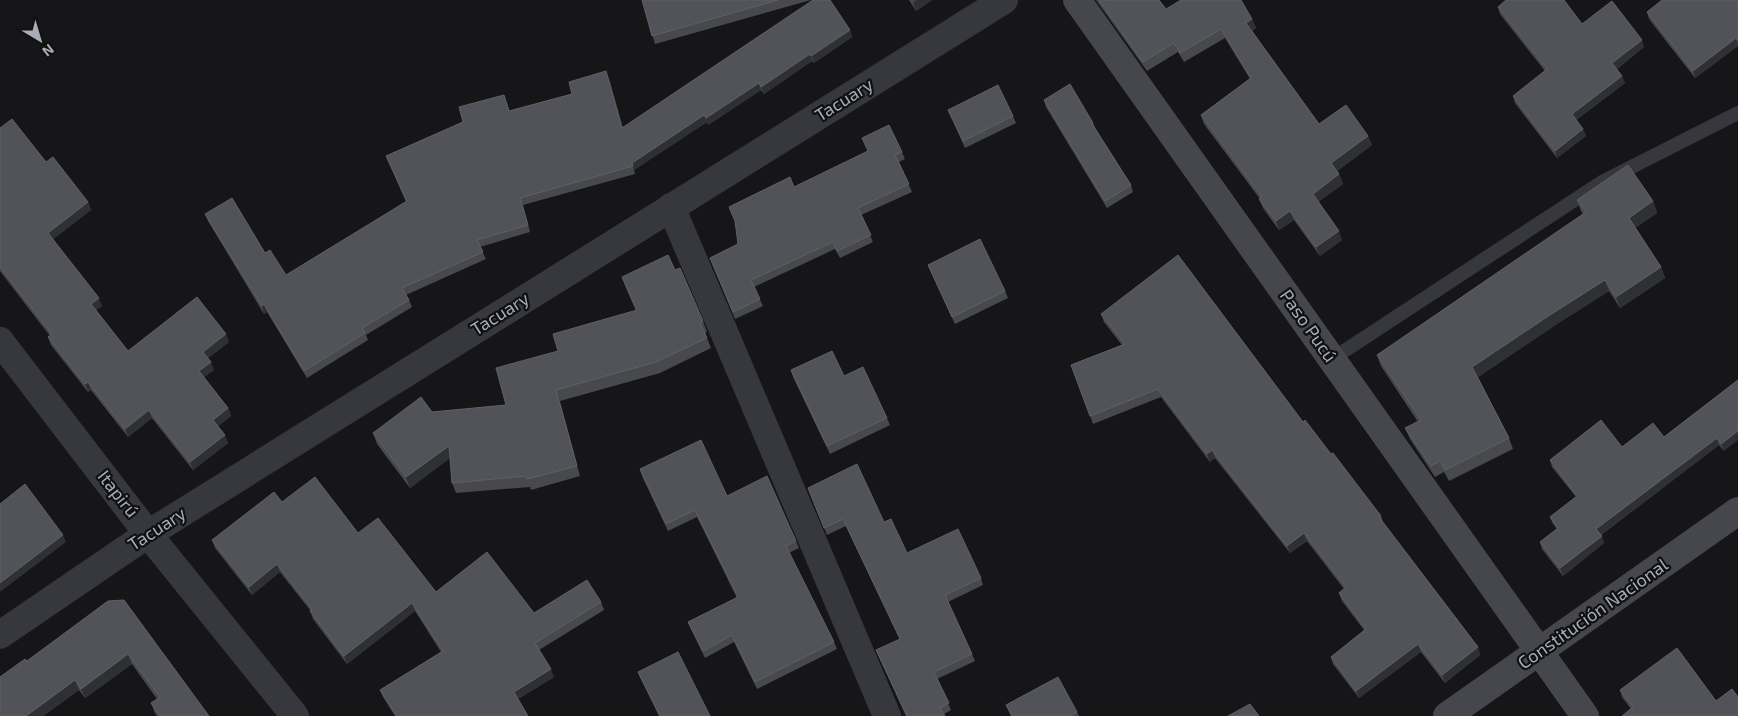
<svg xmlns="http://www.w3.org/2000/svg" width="1738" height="716" viewBox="0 0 1738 716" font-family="'Exo 2',sans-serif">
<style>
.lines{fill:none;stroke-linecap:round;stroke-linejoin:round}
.lane{stroke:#37383d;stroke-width:14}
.street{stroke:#37383d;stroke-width:28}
.secondary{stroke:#45474d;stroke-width:28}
.wall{fill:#47494d}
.shaded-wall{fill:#2f3033}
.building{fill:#525359;stroke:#5f6168}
.labels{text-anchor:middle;stroke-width:4.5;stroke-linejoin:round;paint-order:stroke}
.street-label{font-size:18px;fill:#a8adb8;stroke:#111113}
</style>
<rect width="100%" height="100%" fill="#161618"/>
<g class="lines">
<!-- lane -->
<polyline class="lane" points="1332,359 1602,182 1738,113"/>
<!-- street -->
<g class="street">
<polyline points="671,207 887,716"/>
<polyline points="0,341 148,534 295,716"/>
<polyline points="0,635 148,534 1004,0"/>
</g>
<!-- secondary -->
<g class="secondary">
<polyline points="1077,0 1585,716"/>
<polyline points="1447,716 1738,511"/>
</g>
</g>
<!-- wall -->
<g class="wall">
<polygon points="642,0 811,0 655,44"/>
<polygon points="909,0 932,0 916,11"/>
<polygon points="1096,0 1159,0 1166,9 1252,19 1256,28 1252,31 1319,124 1368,136 1372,145 1337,171 1339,174 1343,184 1318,202 1342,240 1320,256 1294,220 1279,230 1263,208 1259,199 1260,199 1204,124 1201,115 1250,79 1225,38 1184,62 1178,52 1147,71"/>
<polygon points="1738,0 1738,46 1695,78 1649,19 1647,12"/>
<polygon points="1498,7 1582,24 1644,47 1617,69 1625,83 1576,120 1583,129 1586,136 1557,158 1515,103 1513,96 1545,71 1500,14"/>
<polygon points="850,30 852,37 814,63 812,61 764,94 761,90 708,125 707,122 634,170 635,174 523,205 530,232 480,247 486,259 406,295 409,300 412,307 366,335 368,340 307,378 267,312 264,314 208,221 205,214 265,253 286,275 406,202 386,156 507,102 509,111 572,94 609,78 623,128"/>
<polygon points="1044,100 1093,123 1096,129 1131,185 1133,192 1107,208 1046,107"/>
<polygon points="948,110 1013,116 1016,123 965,148"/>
<polygon points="0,128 46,162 88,202 91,210 53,239 102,306 96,310 128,351 229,342 208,358 214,370 204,377 228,408 231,416 218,426 228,443 193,470 152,418 128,437 91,390 88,392 51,345 48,337 50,336 0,271"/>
<polygon points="862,138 902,152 905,159 899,162 912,192 861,215 873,242 840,258 835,249 754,287 763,306 735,319 710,258 738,244 736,223 729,207 794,187 868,151"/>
<polygon points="1577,200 1653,201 1657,213 1635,228 1661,267 1665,278 1620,308 1609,291 1557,324 1478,377 1509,438 1513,449 1449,481 1444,472 1435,477 1410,439 1405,428 1418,422 1381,366 1377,355 1583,214 1581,211"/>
<polygon points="928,265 1005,291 1008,298 955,324"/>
<polygon points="675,270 703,321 707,332 705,333 711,348 660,373 560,401 580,476 531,490 530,487 456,493 452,483 450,458 410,488 377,444 373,433 432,412 506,405 558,351 636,311 626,288 622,277"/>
<polygon points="1101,314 1303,422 1331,454 1381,516 1383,522 1478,647 1480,655 1445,683 1421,652 1359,698 1333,664 1331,657 1364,630 1342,601 1339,593 1344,589 1307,541 1290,553 1215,458 1210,462 1161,397 1093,424 1071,365 1122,345 1104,322"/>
<polygon points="791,370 844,376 887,418 890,425 830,454 793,377"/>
<polygon points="1738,380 1724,451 1719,445 1601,535 1604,543 1563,576 1542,549 1540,542 1557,529 1553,524 1550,517 1576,497 1552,467 1550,460 1622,447 1664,437"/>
<polygon points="640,469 727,496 796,541 799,548 789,553 834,642 837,649 757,689 734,642 705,658 691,629 688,622 737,598 697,517 668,531 642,476"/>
<polygon points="808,488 884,522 907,553 981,578 983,585 948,602 975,661 937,679 951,710 944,714 945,716 906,716 876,650 900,639 846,526 827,535"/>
<polygon points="282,502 358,533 436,592 534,613 601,602 604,610 539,650 554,677 518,699 528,716 395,716 383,697 380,690 441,652 415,611 347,664 313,619 310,610 280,572 252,595 215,548 212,540"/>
<polygon points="108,601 209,716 157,716 155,713 151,703 157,699 132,664 85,698 79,690 43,716 0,716 27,661"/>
<polygon points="638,672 710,716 659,716 641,679"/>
<polygon points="1620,690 1716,701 1738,716 1631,709 1622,697"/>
<polygon points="1006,705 1077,712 1079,716 1011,716"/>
</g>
<!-- shaded-wall -->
<g class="shaded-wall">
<polygon points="917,0 932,0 916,11 913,2"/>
<polygon points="1252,19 1256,28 1249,32 1246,23"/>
<polygon points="850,30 852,37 814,63 811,56"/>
<polygon points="1736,38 1738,46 1695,78 1693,71"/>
<polygon points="1642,40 1644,47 1615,70 1612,63"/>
<polygon points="810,54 812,61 764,94 761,87"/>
<polygon points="606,71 609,78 625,135 622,128"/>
<polygon points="1622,76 1625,83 1574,121 1572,114"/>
<polygon points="759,83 761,90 708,125 706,118"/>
<polygon points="704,115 707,122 634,170 635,174 632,163"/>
<polygon points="1583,129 1586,136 1557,158 1555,151"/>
<polygon points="1368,136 1372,145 1335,172 1331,163"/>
<polygon points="1339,174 1343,184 1316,203 1313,194"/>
<polygon points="1653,201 1657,213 1633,229 1629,218"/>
<polygon points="88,202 91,210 51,241 48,233"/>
<polygon points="1290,211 1294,220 1279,230 1276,221"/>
<polygon points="1339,231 1342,240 1320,256 1316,247"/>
<polygon points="1661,267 1665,278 1620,308 1616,297"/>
<polygon points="1605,280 1609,291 1557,324 1477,378 1472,367 1553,313"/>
<polygon points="99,298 102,306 94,311 91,304"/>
<polygon points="264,304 267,312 264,314 262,306"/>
<polygon points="226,334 229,342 206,359 203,352"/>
<polygon points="211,362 214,370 201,379 199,371"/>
<polygon points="88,382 91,390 88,392 85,384"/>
<polygon points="556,390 560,401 580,476 577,466"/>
<polygon points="228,408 231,416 216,428 213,420"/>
<polygon points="149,410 152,418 128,437 125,429"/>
<polygon points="1738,431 1738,440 1724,451 1721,444"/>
<polygon points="225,435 228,443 193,470 190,462"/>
<polygon points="1717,438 1719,445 1599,536 1596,529"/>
<polygon points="449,446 453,456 410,488 406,477"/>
<polygon points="1212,450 1215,458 1210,462 1207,454"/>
<polygon points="1304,533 1307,541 1290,553 1287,546"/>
<polygon points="63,535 66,542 0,592 0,583"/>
<polygon points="1602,536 1604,543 1563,576 1560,568"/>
<polygon points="277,564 280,572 252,595 249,587"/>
<polygon points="412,603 415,611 347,664 344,656"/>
<polygon points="1418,644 1421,652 1359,698 1356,691"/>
<polygon points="1478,647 1480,655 1445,683 1442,675"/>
<polygon points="128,654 132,664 85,698 81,689"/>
<polygon points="551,669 554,677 516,700 514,692"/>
<polygon points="75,680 79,690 43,716 26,716"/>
</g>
<!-- building -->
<g class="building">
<polygon points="642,0 778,0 652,36"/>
<polygon points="813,0 830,0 850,30 811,56 810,54 761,87 759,83 706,118 704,115 632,163 633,166 520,198 528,225 477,240 483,252 402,288 409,300 362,328 365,333 304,371 264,304 262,306 205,214 232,198 265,253 270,250 286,275 407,201 386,156 463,122 459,107 504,95 509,111 572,94 569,82 606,71 622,128"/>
<polygon points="1099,0 1159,0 1166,9 1181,0 1241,0 1252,19 1246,23 1319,124 1346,105 1368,136 1331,163 1339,174 1313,194 1339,231 1316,247 1290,211 1276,221 1259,199 1262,197 1201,115 1251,78 1221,29 1180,53 1174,43 1143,62"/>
<polygon points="1506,0 1564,0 1582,24 1612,1 1642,40 1612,63 1622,76 1572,114 1583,129 1555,151 1513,96 1547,69 1498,7"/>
<polygon points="1662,0 1738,0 1738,40 1736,38 1693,71 1647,12"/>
<polygon points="1070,84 1093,123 1092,124 1131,185 1105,201 1044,100"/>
<polygon points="998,85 1013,116 963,141 948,110"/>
<polygon points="12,119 46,162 53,157 88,202 48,233 99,298 91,304 128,351 197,297 226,334 203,352 211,362 199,371 228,408 213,420 225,435 190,462 149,410 125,429 88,382 85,384 48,337 52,334 0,267 0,128"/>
<polygon points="889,125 902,152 895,155 909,184 858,208 871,235 837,251 833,242 751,280 760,299 733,312 710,258 738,244 735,221 729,207 790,177 794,187 868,151 862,138"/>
<polygon points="1628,165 1653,201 1629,218 1661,267 1616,297 1605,280 1553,313 1472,367 1509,438 1445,470 1440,461 1431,466 1405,428 1421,420 1377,355 1586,212 1577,200"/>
<polygon points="980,239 1005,291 952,317 928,265"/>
<polygon points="668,255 675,270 680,268 703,321 700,323 707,338 656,362 556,390 577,466 527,479 526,476 452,483 449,446 406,477 373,433 421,397 432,412 506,405 496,368 558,351 553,334 637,310 622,277"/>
<polygon points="1178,255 1303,422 1305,420 1331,454 1333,453 1381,516 1379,517 1478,647 1442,675 1418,644 1356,691 1331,657 1366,629 1339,593 1346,587 1304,533 1287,546 1212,450 1207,454 1158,389 1090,416 1071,365 1125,344 1101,314"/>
<polygon points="832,351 844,376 863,367 887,418 827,446 791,370"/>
<polygon points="1738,380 1738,431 1721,444 1717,438 1596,529 1602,536 1560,568 1540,542 1558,528 1550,517 1577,496 1550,460 1601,420 1622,447 1653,423 1664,437"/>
<polygon points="701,440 727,496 767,476 796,541 786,546 834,642 755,682 732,635 703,651 688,622 738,597 695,510 666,524 640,469"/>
<polygon points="857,464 884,522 891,519 907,553 958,529 981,578 945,595 972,654 934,672 949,703 940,708 945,716 907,716 876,650 900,639 843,519 824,528 808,488"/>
<polygon points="315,477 358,533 378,518 436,592 487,552 534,613 587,580 601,602 535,643 551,669 514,692 528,716 397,716 380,690 443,651 412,603 344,656 310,611 312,609 277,564 249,587 212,540 274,492 282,502"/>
<polygon points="25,484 63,535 0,583 0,504"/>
<polygon points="124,600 209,716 160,716 151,703 160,697 128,654 81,689 75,680 26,716 0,716 0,677 25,659 27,661 108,601"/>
<polygon points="1677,648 1716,701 1732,689 1738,697 1738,716 1622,716 1633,707 1620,690"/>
<polygon points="678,652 710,716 660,716 638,672"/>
<polygon points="1058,677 1077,712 1069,716 1012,716 1006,705"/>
<polygon points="1250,704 1259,716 1228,716"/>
</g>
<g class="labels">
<!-- street labels -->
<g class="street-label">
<text transform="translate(844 100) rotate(-32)" y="6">Tacuary</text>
<text transform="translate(500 314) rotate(-32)" y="6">Tacuary</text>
<text transform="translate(1308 326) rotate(55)" y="6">Paso Pucú</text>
<text transform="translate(118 494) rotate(52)" y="6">Itapirú</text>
<text transform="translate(157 529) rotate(-33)" y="6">Tacuary</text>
<text transform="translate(1593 614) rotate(-35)" y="6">Constitución Nacional</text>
</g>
</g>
<!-- north arrow -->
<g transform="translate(40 40) rotate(142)" stroke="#111113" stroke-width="4" paint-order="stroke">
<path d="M0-4L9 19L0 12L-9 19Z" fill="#a8adb8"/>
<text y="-8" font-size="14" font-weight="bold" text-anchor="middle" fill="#a8adb8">N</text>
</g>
</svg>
